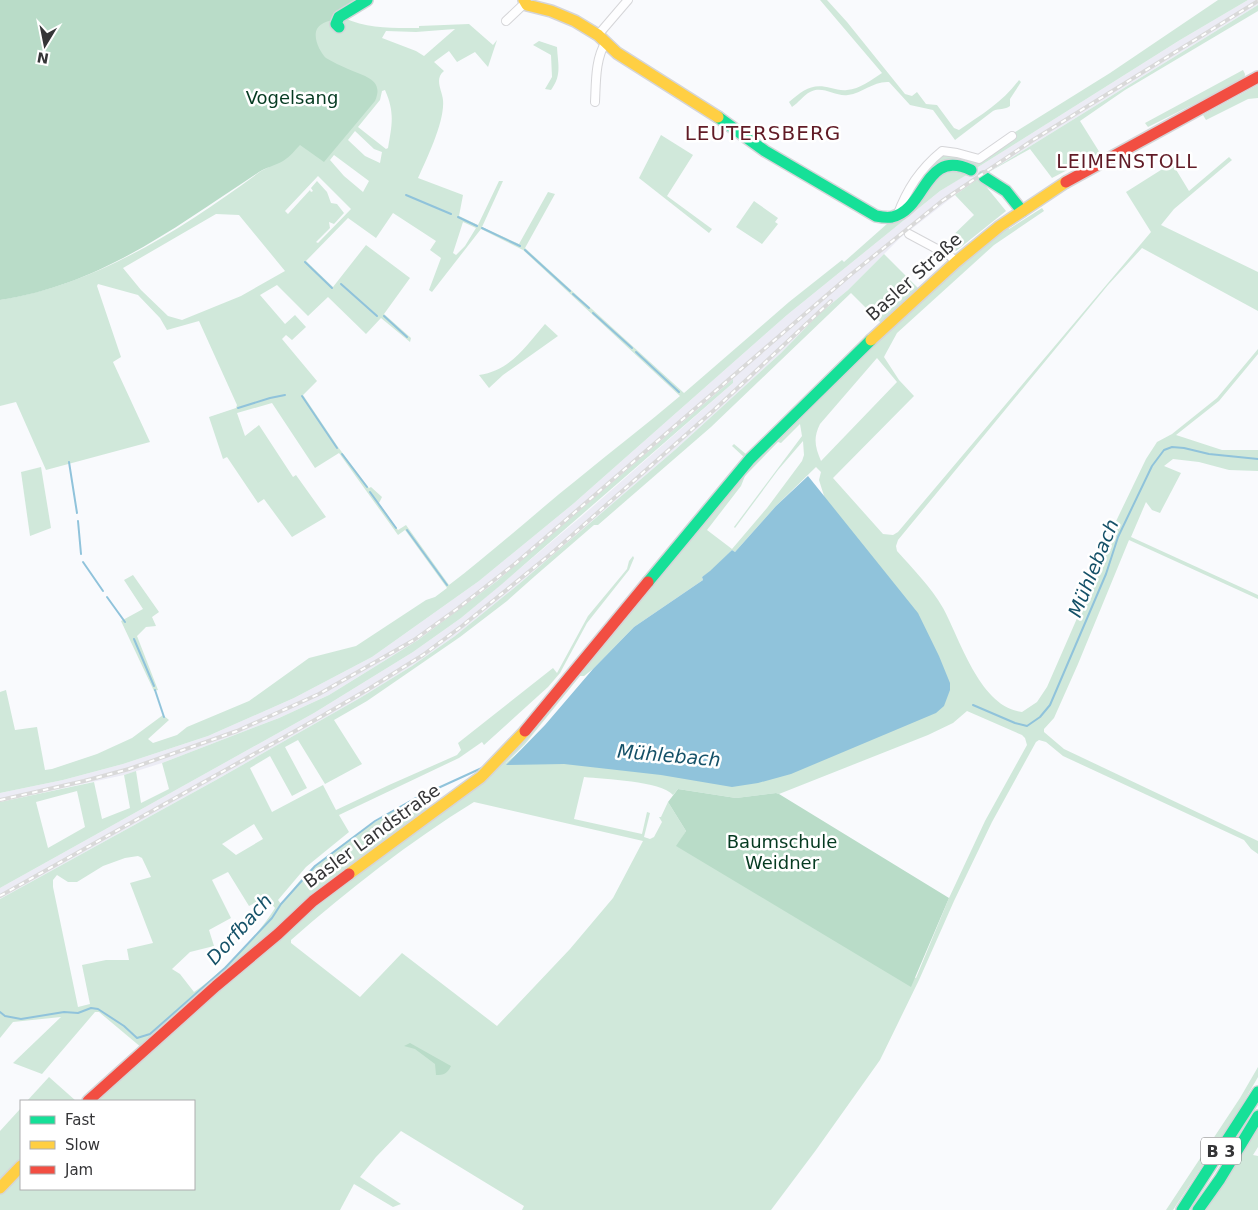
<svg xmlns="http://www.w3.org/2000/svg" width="1258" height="1210" viewBox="0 0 1258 1210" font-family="'DejaVu Sans',sans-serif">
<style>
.built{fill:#ececf5}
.green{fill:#d0e8da;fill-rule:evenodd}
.forest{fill:#b9dcc8}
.water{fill:#90c3db}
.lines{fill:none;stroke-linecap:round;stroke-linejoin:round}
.stream{stroke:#90c3db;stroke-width:2}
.street-casing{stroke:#d5d5d8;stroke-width:10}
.fast-casing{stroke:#d5d5d8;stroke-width:14}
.slow-casing{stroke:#d5d5d8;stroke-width:14}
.jam-casing{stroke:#d5d5d8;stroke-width:14}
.street{stroke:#fefeff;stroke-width:8}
.fast{stroke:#16e098;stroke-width:11}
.slow{stroke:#ffcf43;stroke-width:11}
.jam{stroke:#f24e42;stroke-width:11}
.rail-casing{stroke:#d9d9d9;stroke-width:4}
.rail{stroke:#fff;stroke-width:2;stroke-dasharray:5.5;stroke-linecap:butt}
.labels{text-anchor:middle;stroke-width:5;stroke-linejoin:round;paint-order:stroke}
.shield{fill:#fff;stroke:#727273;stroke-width:1}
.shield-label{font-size:16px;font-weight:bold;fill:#353537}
.park-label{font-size:18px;fill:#053a21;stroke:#fff}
.street-label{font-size:18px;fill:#353537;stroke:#fff}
.neighbourhood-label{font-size:19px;letter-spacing:1px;fill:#611b26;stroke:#fff}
.water-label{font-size:19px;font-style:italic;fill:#155168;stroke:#fff}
.quarter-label{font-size:20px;letter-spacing:1px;fill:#611b26;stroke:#fff}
</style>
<rect width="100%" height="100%" fill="#f9fafd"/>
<!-- built -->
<polygon class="built" points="1248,0 1258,0 1258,5 987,173 955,195 900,238 848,290 819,314 781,353 676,449 519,584 455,636 412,666 360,698 216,780 0,899 0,888 314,713 413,652 461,618 582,516 733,383 733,380 497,581 453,615 418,640 329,695 279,718 162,763 124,775 0,802 0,793 63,780 123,764 208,736 294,698 372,657 479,581 573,504 787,315 940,191 1180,40"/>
<!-- green -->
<g class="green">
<path d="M820,0H827L847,22L905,94L912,96L917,92L926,104L937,105L954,128L959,130C981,115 1003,102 1019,80L1021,82L1010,99V106C1005,110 999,108 993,111L955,140L933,110L910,105L889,82C873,81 863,93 848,95C835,97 823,85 810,92C804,95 798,103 792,107L789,102C804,90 811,83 831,88C836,89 842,91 847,90C860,89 871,80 882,73Z"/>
<polygon points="1218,0 1248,0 1180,40 975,169 957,161 903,205 925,168 943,154 972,159 1110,73"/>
<polygon points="1258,5 1258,11 1125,90 1080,121 1100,153 1052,178 1030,149 987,173"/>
<path d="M174,15L344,18C368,29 393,28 419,28V26L469,24L493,45L497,40L488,67L475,52L457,62L449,51L434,62L444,71C434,79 442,90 443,100C445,121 427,158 418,178L463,195L459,216L478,225L499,181H503L482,227L519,244L548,192L555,194L525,248L684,393L789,302L842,260L844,262L888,223L900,220L939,173L950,168L968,174L940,191L787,315L573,504L479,581L372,657L294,698L208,736L123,764L63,780L0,793V692L6,690L15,730L37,727L45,770L52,769L97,754L132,738L163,715L169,720L148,739L153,743L177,735L187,727L249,701L309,658L356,646L426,600L435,597L447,588L405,530L398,535L339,453L315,468L272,403L237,413L245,436L259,425L293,477L296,475L326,517L292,537L264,499L258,503L227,457L223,459L209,417L236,408L237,405L199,321L167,330L160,318L138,295L98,284L97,286L121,357L113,362L150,442L46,470L16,402L0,406V300C97,285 183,228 261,171L269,167ZM455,29L424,56L416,51L382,38L386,31L416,32ZM385,90C395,113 392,124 388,148L386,149L358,127L380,100L382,91ZM355,131L374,149L382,152L380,163L365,156L348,140ZM334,155L369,181L363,192L344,176L330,160ZM318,176L351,209L318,243L316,242L330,228L329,222L334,224L344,213L337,204L331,203L327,192L317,181L311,188L313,191L311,192L310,190L288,214L285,211ZM393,213L436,241L430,250L441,258L429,290L432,292L481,229L523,250L680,396C647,424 613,450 579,478C535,513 494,551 449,585L406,525L398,530L379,503L382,497L371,487L369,488L338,447L303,395L317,381L282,339L286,335L292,340L306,327L295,315L285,324L260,295L277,285L308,316L328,297L366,334L381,318L410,342L411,338L384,314L410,278L366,245L333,287L306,261L348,218L376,238ZM216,214L239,215L285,271L241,296L182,320L168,316L141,290L123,268ZM463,222L476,228L465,246L456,255L453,253Z"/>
<path d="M539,41L557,47C558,65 562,75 551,90L545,89L552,77L551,55L533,45Z"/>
<polygon points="1243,70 1245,74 1244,83 1206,103 1204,99 1148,127 1145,123"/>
<polygon points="1258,85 1258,98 1248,99 1206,120 1203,115"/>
<polygon points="661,135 693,155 667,196 712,229 709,233 639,178"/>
<path d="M1229,157L1232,160L1174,209L1161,225L1258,272V311L1142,248L1108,285L898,540L896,546L897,551C913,569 931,587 943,608C961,641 980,707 1022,712L1037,702L1047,687L1092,584L1106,542L1146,459L1157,442L1172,434L1217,398L1258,349V354L1219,401L1176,435L1222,450H1258V471L1229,470L1199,462L1173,459L1164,466L1181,473L1160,513L1152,510L1146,502L1131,537L1258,595V599L1129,540L1078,664L1054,718L1044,729V732L1064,749L1258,841V854L1251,849L1244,840L1063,756L1046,742L1039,740L1036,742L992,822L954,901L919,980L880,1060L816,1150L771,1210H522L524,1206L401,1131L376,1157L360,1177L401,1204L393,1207L354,1184L340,1210H0V1131L21,1108V1189H194V1101H82L142,1048L99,1012H95L42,1074L13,1063L61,1017L13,1022L0,1038V899L216,780L360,698L412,666L455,636L519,584L676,449L781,353L819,314L848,290L884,254L924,294L1007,226L1009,229L1042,208L1044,211L994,245L897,333L885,355L884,357L899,380L914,396L833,478L883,534L893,535L898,532L1151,232L1126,192L1172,163L1189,191ZM851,293L881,323L747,455L734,444L732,446L745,458C698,512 653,567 609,622C573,666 539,712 498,752C477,773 453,792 428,809L414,799C379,818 346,840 315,866C302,876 292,891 281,904L278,900L306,867L349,832L339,815L459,758L482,742L484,745L548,687L560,673L587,623L629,570L634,558L633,556L629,561L627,569L588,616L557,673L553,668L458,743L461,750L457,755L389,785L336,810L323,785L272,812L250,768L270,756L292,796L307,788L285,747L298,740L325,784L362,764L334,720L367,701L460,637L507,601L535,576L594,525H598L711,427ZM877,358L897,382L821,461C815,447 813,438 820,424ZM800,424L802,436L734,527L735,528L778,470L803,441L804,455L802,461L767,508L732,549L707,530L741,486L745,476L778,442L781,443ZM816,467L821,472L819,480L825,499L506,763L525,744L580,676H584L593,669L634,627L703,580L702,577L710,572L732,550L735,552L776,506ZM967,711L1022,735L1025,738L1027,745L985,821L949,898L916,978L677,846L686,831L668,802L661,817H659L662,822L654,837L650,839L644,837L650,813L647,812L642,834L574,819L584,777C604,779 661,781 673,795L678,789L736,798L776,793L779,794L928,735L953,723ZM474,802L643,841L613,898L570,949L497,1026L402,953L360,997L291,943V940C348,890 409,842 474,802ZM254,824L263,839L236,855L222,844ZM138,856L142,858L151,877L130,883L153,943L127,949L129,960H106L82,965L90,1004L78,1007L53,887V880L57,875L68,882H77L103,866L125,858ZM228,872L249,906L266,897L275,908C258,936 221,974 194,992L180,974L172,969L190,952L214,946L209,930L231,918L212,880Z"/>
<polygon points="978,179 984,184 1006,211 956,251 944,244 974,215 955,195"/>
<polygon points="754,201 778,218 775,222 778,224 762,244 736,227"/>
<path d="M545,324L558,336L503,375L489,388L479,375C510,371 526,346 545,324Z"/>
<path d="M733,379V383L502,584L461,618L413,652L314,713L0,888V802L94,782L102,819L130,808L124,775L136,771L141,803L169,789L162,763L279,718L329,695L418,640L497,581ZM77,791L85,827L48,848L36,802Z"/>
<polygon points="41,467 51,528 30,536 21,472"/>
<polygon points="133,575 159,612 152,617 156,626 146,627 137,636 158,690 154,691 121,621 143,609 124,580"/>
<polygon points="1258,1067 1258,1077 1236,1115 1173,1210 1166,1210 1240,1098"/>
<polygon points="49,1077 76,1101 27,1101"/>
<polygon points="1258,1128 1258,1147 1253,1155 1258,1156 1258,1210 1206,1210"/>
</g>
<!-- forest -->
<g class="forest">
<path d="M0,0H357C350,6 343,12 336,18C332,21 326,21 322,24C309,31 319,51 326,58C333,62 341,66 348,69C363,76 385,79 375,101L324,162L300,145C295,150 290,157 283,161C276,165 267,167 259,172C175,227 103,284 0,300Z"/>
<polygon points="678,789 736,798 776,793 779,794 949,898 911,987 676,846 686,831 668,802"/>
<path d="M410,1043L451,1066C447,1074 444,1075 436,1075L435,1064L415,1049L404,1046Z"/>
</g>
<!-- water -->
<polygon class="water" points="808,476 918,613 939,656 950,683 950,690 944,706 936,713 791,774 758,783 732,787 661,775 564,764 506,765 545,725 593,669 634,627 703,580 702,577 710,571 732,550 735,552 776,506"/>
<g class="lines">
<!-- stream -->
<g class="stream">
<polyline points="406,195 451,214"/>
<polyline points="458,217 477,226"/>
<polyline points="482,228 520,246"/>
<polyline points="525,250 570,291"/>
<polyline points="305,262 332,288"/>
<polyline points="341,284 377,316"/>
<polyline points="573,294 589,308"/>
<polyline points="593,313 632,348"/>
<polyline points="384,316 407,337"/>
<polyline points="636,352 679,392"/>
<polyline points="302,396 337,448"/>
<polyline points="238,408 270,398 285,395"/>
<polyline points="342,454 367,487"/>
<polyline points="69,462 77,513"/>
<polyline points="370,492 396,528"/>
<polyline points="78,521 81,554"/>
<polyline points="407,530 447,585"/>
<polyline points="83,562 103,591"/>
<polyline points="107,597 125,622"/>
<polyline points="134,639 154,686"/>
<polyline points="155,690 164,717"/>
<polyline points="973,705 1015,723 1027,726 1040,717 1050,705 1106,574 1118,537 1152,466 1164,450 1172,447 1184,448 1209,454 1258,459"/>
<polyline points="0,1012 5,1016 21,1019 64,1012 78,1013 91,1008 98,1009 124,1026 137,1038 150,1034 225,968 272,918 281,904 315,866 375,821 414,799 484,767"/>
</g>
<!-- street casing -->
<g class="street-casing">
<g id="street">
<polyline points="506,21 525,3"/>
<polyline points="598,35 628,0"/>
<path d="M595,102C596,84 595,58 606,42"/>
<path d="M897,216C907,189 920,169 942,151L957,153L979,159L1012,136"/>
<polyline points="909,234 950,256 956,262"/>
</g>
</g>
<!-- fast casing -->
<g class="fast-casing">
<g id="fast">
<polyline points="339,27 336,24 339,17 367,0"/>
<path d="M718,117L765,151L876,216C881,217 887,218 892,217C927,209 924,148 971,170"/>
<polyline points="984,177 1006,191 1022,211"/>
<polyline points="648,582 750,459 871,340"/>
<polyline points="1182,1210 1258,1092"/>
<polyline points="1198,1210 1220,1179 1258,1116"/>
</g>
</g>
<!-- slow casing -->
<g class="slow-casing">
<g id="slow">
<polyline points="524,0 527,5 551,11 575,21 598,35 617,53 718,117"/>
<polyline points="871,340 956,262 1000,226 1066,182"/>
<polyline points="349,874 481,777 525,731"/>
<polyline points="0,1188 21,1166"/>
</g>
</g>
<!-- jam casing -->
<g class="jam-casing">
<g id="jam">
<polyline points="1066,182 1258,77"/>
<polyline points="525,731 648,582"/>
<polyline points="88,1101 216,986 278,934 313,901 349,874"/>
</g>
</g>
<!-- street -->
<use href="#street" class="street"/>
<!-- fast -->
<use href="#fast" class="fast"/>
<!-- slow -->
<use href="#slow" class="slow"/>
<!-- jam -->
<use href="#jam" class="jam"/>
<!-- rail casing -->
<g class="rail-casing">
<g id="rail">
<polyline points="0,800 84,781 129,769 237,731 319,694 414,640 457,609 516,563 849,276 942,201 1033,140 1258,1"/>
<polyline points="0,896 322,716 367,690 423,655 462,626 552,553 714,410 831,301"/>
</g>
</g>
<!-- rail -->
<use href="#rail" class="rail"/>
</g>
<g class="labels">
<!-- shield labels -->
<rect class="shield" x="1201" y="1137.5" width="40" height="27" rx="4"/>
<g class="shield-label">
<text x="1221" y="1157">B 3</text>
</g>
<!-- park labels -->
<g class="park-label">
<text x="292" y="104">Vogelsang</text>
<text x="782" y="848">Baumschule<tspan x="782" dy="21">Weidner</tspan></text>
</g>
<!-- street labels -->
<g class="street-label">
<text transform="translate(914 277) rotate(-42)" y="6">Basler Straße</text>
<text transform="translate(372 836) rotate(-36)" y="6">Basler Landstraße</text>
</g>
<!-- neighbourhood labels -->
<g class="neighbourhood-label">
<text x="1127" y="168">LEIMENSTOLL</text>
</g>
<!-- water labels -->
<g class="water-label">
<text transform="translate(1093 568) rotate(-68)" y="7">Mühlebach</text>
<text transform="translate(669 755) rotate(5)" y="7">Mühlebach</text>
<text transform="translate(239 929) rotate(-48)" y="7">Dorfbach</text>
</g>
<!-- quarter labels -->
<g class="quarter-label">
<text x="763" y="140">LEUTERSBERG</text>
</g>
</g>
<!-- legend -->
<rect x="20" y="1100" width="175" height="90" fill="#ffffff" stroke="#aeaeaf"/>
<rect x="30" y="1116" width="25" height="8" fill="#16e098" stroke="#aeaeaf"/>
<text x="65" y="1125" font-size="15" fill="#353537">Fast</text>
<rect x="30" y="1141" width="25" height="8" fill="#ffcf43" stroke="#aeaeaf"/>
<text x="65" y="1150" font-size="15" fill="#353537">Slow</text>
<rect x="30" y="1166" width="25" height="8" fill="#f24e42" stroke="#aeaeaf"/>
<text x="65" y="1175" font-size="15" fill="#353537">Jam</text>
<!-- north arrow -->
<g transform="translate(45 45) rotate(190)" stroke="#ffffff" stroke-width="4" paint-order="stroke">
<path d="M0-4L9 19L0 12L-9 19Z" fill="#353537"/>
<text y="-8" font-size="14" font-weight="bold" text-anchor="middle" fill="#353537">N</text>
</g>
</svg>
